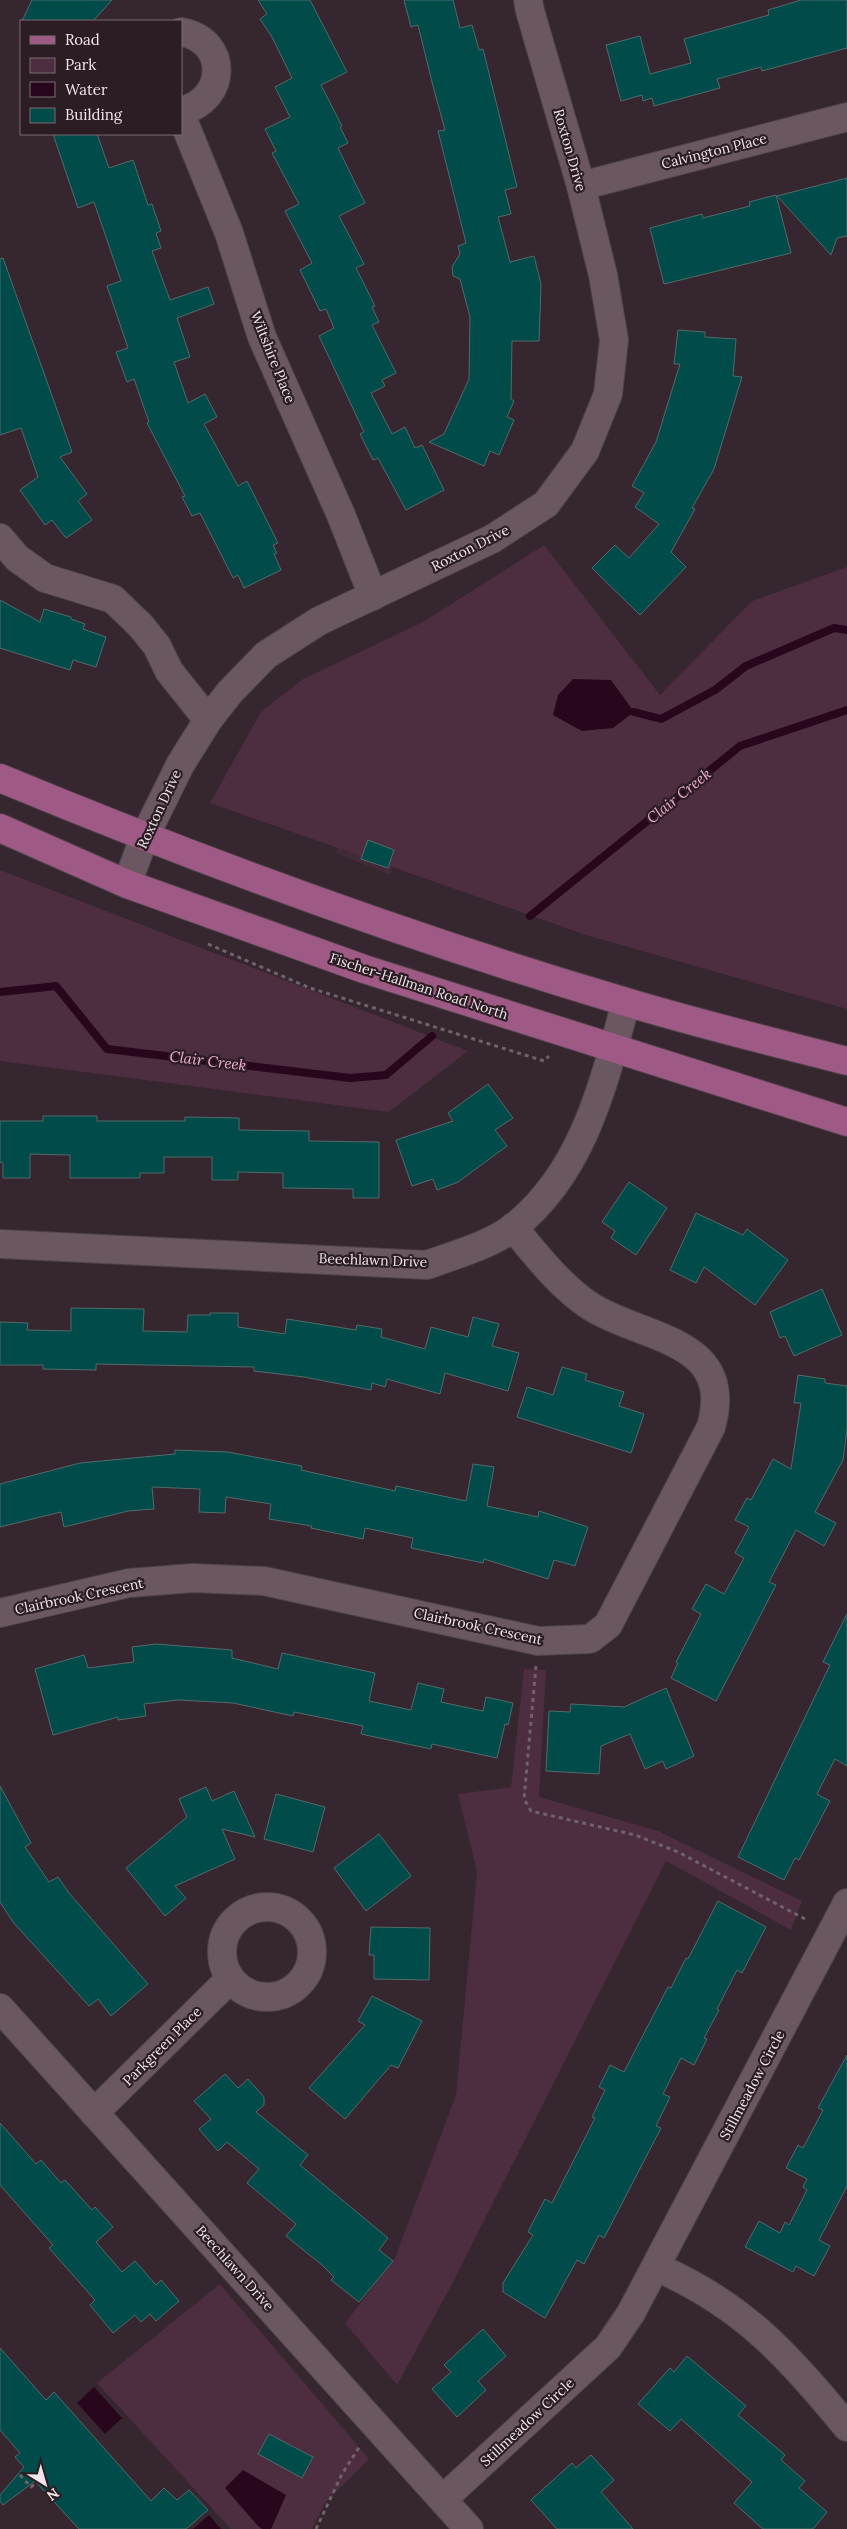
<svg xmlns="http://www.w3.org/2000/svg" width="847" height="2529" viewBox="0 0 847 2529" font-family="Lora,serif">
<style>
.built{fill:#422b38}
.green{fill:#4d2d40;fill-rule:evenodd}
.water{fill:#28071c}
.lines{fill:none;stroke-linecap:round;stroke-linejoin:round}
.stream{stroke:#28071c;stroke-width:8}
.building{fill:#014b4a;stroke:#536b6a}
.minor-casing{stroke:#50424a;stroke-width:30}
.major-casing{stroke:#50424a;stroke-width:30}
.path{stroke:#70626a;stroke-width:3;stroke-dasharray:4 4;stroke-linecap:butt}
.minor{stroke:#6a5761;stroke-width:28}
.major{stroke:#9e5a84;stroke-width:28}
.labels{text-anchor:middle;stroke-width:4.5;stroke-linejoin:round;paint-order:stroke}
.street-label{font-size:14px;fill:#f0e5eb;stroke:#2c1d25}
.water-label{font-size:15px;font-style:italic;fill:#efabd2;stroke:#2c1d25}
</style>
<rect width="100%" height="100%" fill="#36262f"/>
<!-- built -->
<polygon class="built" points="346,826 401,847 390,875 336,853"/>
<!-- green -->
<g class="green">
<path d="M544,545L660,695L752,601L847,567V1009L586,935L210,803L261,712L303,679L423,622ZM558,695L582,731L554,715Z"/>
<polygon points="0,870 468,1051 389,1112 0,1061"/>
<polygon points="524,1669 546,1670 539,1797 658,1831 802,1901 791,1930 666,1861 452,2284 397,2385 345,2323 395,2258 456,2095 477,1872 458,1794 511,1787"/>
<polygon points="220,2284 369,2459 325,2503 312,2529 231,2529 97,2383"/>
</g>
<!-- water -->
<g class="water">
<polygon points="573,679 611,680 634,712 613,728 582,731 553,715 558,695"/>
<polygon points="94,2387 122,2418 105,2434 77,2403"/>
<polygon points="243,2470 286,2495 271,2529 262,2529 257,2525 225,2488"/>
<polygon points="209,2515 221,2529 193,2529"/>
</g>
<g class="lines">
<!-- stream -->
<g class="stream">
<polyline points="634,712 661,719 715,690 746,666 834,628 847,630"/>
<polyline points="530,916 740,746 847,710"/>
<polyline points="0,992 56,986 107,1049 350,1078 386,1075 432,1036"/>
</g>
</g>
<!-- building -->
<g class="building">
<polygon points="32,0 112,0 93,21 22,21"/>
<polygon points="258,0 310,0 347,72 321,85 342,126 340,127 348,143 338,148 365,203 339,216 364,264 356,268 375,306 372,307 379,322 372,325 396,373 382,380 385,386 371,393 392,434 405,427 415,448 422,445 444,490 406,510 378,458 373,460 360,434 364,432 319,336 334,328 326,309 320,311 300,270 312,263 285,211 299,204 272,153 276,151 265,129 290,117 275,87 292,78 272,37 260,19 267,14"/>
<polygon points="404,0 453,0 460,28 472,25 479,50 483,49 517,187 505,190 511,214 498,217 510,262 534,256 541,284 539,341 512,341 511,399 514,401 507,417 514,420 499,455 490,451 484,466 429,442 444,434 469,379 470,317 460,279 453,276 452,267 460,254 458,246 466,243 438,131 445,130 433,86 418,25 411,27"/>
<polygon points="801,0 847,0 847,48 762,71 761,67 717,79 720,88 654,106 652,98 643,101 642,95 621,101 606,45 640,36 650,74 691,63 684,39 769,15 768,10"/>
<polygon points="53,134 97,134 109,168 133,160 148,205 152,204 161,231 156,233 161,248 152,251 170,300 208,287 214,304 177,318 190,357 174,362 188,403 205,394 217,417 204,424 238,486 247,481 278,543 273,545 277,553 274,554 281,570 244,588 238,575 233,578 200,513 192,516 182,497 185,496 147,423 149,422 134,379 127,382 116,352 128,348 107,286 121,281 94,202 78,208"/>
<polygon points="847,178 847,236 837,238 831,255 777,196"/>
<polygon points="776,195 791,253 664,284 650,228 702,214 703,218 750,206 749,202"/>
<polygon points="3,258 72,452 60,457 87,494 78,501 92,520 66,538 52,520 45,525 20,490 38,477 21,428 0,435 0,259"/>
<polygon points="678,330 705,332 705,337 736,339 733,376 742,377 714,469 692,508 695,509 671,552 686,567 640,615 592,568 615,545 629,558 659,524 635,507 644,493 632,486 656,442 680,364 674,364"/>
<polygon points="0,600 40,622 44,609 71,617 71,619 85,624 83,629 106,637 96,667 73,660 70,670 0,648"/>
<polygon points="368,840 394,850 388,868 361,859"/>
<polygon points="488,1084 513,1118 495,1130 507,1146 458,1182 437,1190 433,1179 412,1186 396,1140 453,1121 448,1113"/>
<polygon points="43,1116 97,1116 97,1121 185,1121 185,1117 239,1118 239,1130 309,1131 309,1141 379,1142 379,1198 353,1198 353,1189 283,1188 283,1173 238,1172 238,1180 212,1180 212,1157 164,1157 164,1173 140,1173 140,1178 70,1178 70,1155 30,1154 30,1178 3,1178 3,1163 0,1162 0,1121 43,1121"/>
<polygon points="629,1182 667,1208 636,1255 611,1238 615,1231 602,1222"/>
<polygon points="696,1213 743,1235 747,1229 788,1260 755,1305 704,1267 696,1283 670,1270"/>
<polygon points="822,1289 842,1335 794,1356 785,1336 780,1338 770,1312"/>
<polygon points="71,1308 144,1309 143,1331 187,1332 188,1315 210,1315 210,1313 238,1313 238,1327 285,1334 287,1319 356,1330 357,1325 382,1329 381,1337 425,1349 431,1327 468,1337 473,1317 499,1324 492,1346 519,1353 508,1391 445,1373 440,1394 387,1379 385,1387 372,1383 371,1390 304,1377 254,1371 254,1367 96,1364 96,1370 43,1369 43,1365 0,1365 0,1322 28,1323 27,1330 71,1331"/>
<polygon points="562,1367 587,1374 585,1380 624,1392 619,1406 644,1414 631,1453 517,1417 527,1387 553,1395"/>
<polygon points="798,1375 825,1379 825,1383 847,1386 847,1430 843,1460 815,1512 836,1523 824,1546 796,1530 769,1582 776,1585 716,1701 671,1678 678,1663 676,1662 701,1614 692,1609 706,1584 724,1594 744,1558 735,1553 749,1527 735,1520 747,1498 751,1500 773,1459 791,1469 801,1403 794,1403"/>
<polygon points="175,1450 228,1452 302,1466 301,1470 395,1491 396,1486 466,1501 473,1464 494,1467 487,1506 538,1517 539,1511 588,1527 575,1566 554,1560 548,1579 484,1559 483,1563 411,1548 413,1538 365,1528 363,1539 311,1528 312,1526 269,1519 271,1504 226,1497 225,1513 199,1512 200,1489 152,1487 154,1509 128,1511 64,1527 61,1512 0,1527 0,1484 80,1463 175,1454"/>
<polygon points="847,1614 847,1766 835,1759 817,1794 830,1801 799,1860 795,1858 784,1880 738,1857 830,1665 823,1662"/>
<polygon points="156,1644 232,1650 232,1658 278,1669 282,1653 375,1673 369,1701 411,1710 418,1683 444,1689 441,1702 483,1711 486,1697 513,1703 508,1725 505,1724 497,1758 432,1744 431,1749 361,1734 363,1726 294,1712 293,1716 233,1703 178,1700 144,1704 146,1716 118,1720 118,1717 53,1735 35,1669 84,1655 88,1668 134,1662 132,1647"/>
<polygon points="666,1688 694,1756 666,1769 663,1761 645,1769 630,1734 601,1746 599,1774 546,1771 549,1711 570,1712 571,1704 624,1707"/>
<polygon points="0,1786 31,1843 25,1847 49,1882 58,1877 69,1893 148,1984 111,2016 98,1999 89,2006 13,1922 0,1902"/>
<polygon points="206,1787 212,1801 234,1791 255,1837 222,1829 235,1859 175,1886 186,1898 165,1916 126,1868 187,1817 179,1799"/>
<polygon points="276,1794 325,1807 313,1852 264,1839"/>
<polygon points="379,1834 411,1876 366,1911 334,1868"/>
<polygon points="718,1901 766,1927 742,1973 737,1970 717,2009 719,2010 704,2038 707,2039 694,2065 681,2058 663,2094 670,2097 656,2126 661,2128 604,2238 599,2235 584,2264 577,2260 545,2318 503,2292 503,2283 533,2235 528,2232 545,2199 552,2203 595,2118 592,2117 605,2090 599,2087 610,2065 624,2072 668,1987 671,1988 686,1958 688,1959"/>
<polygon points="371,1927 430,1928 429,1980 374,1979 374,1955 369,1955"/>
<polygon points="372,1996 422,2021 398,2068 391,2065 345,2119 309,2088 365,2025 358,2021"/>
<polygon points="847,2055 847,2186 819,2240 830,2246 814,2276 796,2266 793,2272 745,2247 759,2221 780,2233 785,2222 789,2225 807,2190 803,2187 807,2179 786,2168 798,2145 803,2148 823,2110 818,2108"/>
<polygon points="225,2074 238,2088 248,2079 264,2097 264,2105 256,2112 308,2155 300,2165 388,2238 379,2250 393,2261 359,2302 331,2280 334,2277 322,2265 286,2236 296,2224 247,2183 259,2169 227,2142 218,2151 199,2129 211,2119 194,2101"/>
<polygon points="0,2123 36,2164 41,2160 61,2183 65,2180 92,2210 95,2207 113,2227 96,2242 122,2272 135,2261 156,2285 161,2280 179,2301 156,2321 150,2314 141,2322 135,2315 113,2333 90,2305 95,2300 49,2248 53,2245 0,2185"/>
<polygon points="483,2329 506,2356 478,2381 486,2390 457,2417 432,2389 451,2372 444,2365"/>
<polygon points="0,2348 46,2400 54,2392 151,2501 164,2488 177,2500 189,2490 208,2510 186,2529 79,2529 35,2481 3,2505 0,2501 0,2495 24,2467 15,2457 20,2453 0,2430"/>
<polygon points="687,2356 746,2406 738,2415 785,2455 781,2460 805,2481 799,2488 827,2512 813,2529 763,2529 734,2503 752,2482 681,2419 670,2431 638,2404 670,2368 674,2372"/>
<polygon points="269,2434 313,2457 302,2478 258,2454"/>
<polygon points="591,2455 614,2480 601,2492 633,2529 557,2529 531,2500 572,2463 576,2468"/>
</g>
<g class="lines">
<!-- minor casing -->
<g class="minor-casing">
<g id="minor">
<path d="M181,32C229,40 228,100 181,111"/>
<polyline points="181,115 229,233 262,337 341,515 373,596"/>
<polyline points="581,186 847,117"/>
<polyline points="0,538 17,558 45,578 113,599 141,626 157,646 169,671 208,720"/>
<polyline points="127,884 144,838 180,765 208,720 230,692 266,655 319,621 492,539 546,504 585,451 608,394 614,340 603,275 581,186 530,11 528,0"/>
<path d="M0,1244L427,1265C454,1255 491,1245 514,1227C584,1171 603,1084 626,1003"/>
<path d="M0,1613L129,1583L193,1578L264,1581L538,1641L590,1639L608,1625L711,1427C736,1338 643,1340 590,1306C560,1286 536,1255 513,1227"/>
<circle cx="267" cy="1952" r="45"/>
<polyline points="0,2008 469,2529"/>
<polyline points="94,2113 230,1979"/>
<path d="M656,2267C742,2304 789,2356 847,2427"/>
<polyline points="443,2499 608,2347 631,2313 847,1903"/>
</g>
</g>
<!-- major casing -->
<g class="major-casing">
<g id="major">
<path d="M0,778C205,863 413,939 626,1002C699,1024 773,1042 847,1061"/>
<polyline points="0,828 127,884 364,969 847,1122"/>
</g>
</g>
<!-- path -->
<g class="path">
<polyline points="208,944 310,988 544,1061 549,1056"/>
<polyline points="536,1666 524,1799 531,1811 635,1835 678,1852 807,1920"/>
<polyline points="20,2475 31,2487 36,2483"/>
<polyline points="316,2529 342,2474 360,2446"/>
</g>
<!-- minor -->
<use href="#minor" class="minor"/>
<!-- major -->
<use href="#major" class="major"/>
</g>
<g class="labels">
<!-- street labels -->
<g class="street-label">
<text transform="translate(570 150) rotate(74)" y="5">Roxton Drive</text>
<text transform="translate(714 151) rotate(-14)" y="5">Calvington Place</text>
<text transform="translate(273 357) rotate(68)" y="5">Wiltshire Place</text>
<text transform="translate(470 548) rotate(-27)" y="5">Roxton Drive</text>
<text transform="translate(159 809) rotate(-65)" y="5">Roxton Drive</text>
<text transform="translate(419 986) rotate(18)" y="5">Fischer-Hallman Road North</text>
<text transform="translate(373 1260) rotate(2)" y="5">Beechlawn Drive</text>
<text transform="translate(79 1596) rotate(-12)" y="5">Clairbrook Crescent</text>
<text transform="translate(478 1626) rotate(12)" y="5">Clairbrook Crescent</text>
<text transform="translate(162 2046) rotate(-45)" y="5">Parkgreen Place</text>
<text transform="translate(752 2085) rotate(-62)" y="5">Stillmeadow Circle</text>
<text transform="translate(235 2268) rotate(48)" y="5">Beechlawn Drive</text>
<text transform="translate(527 2422) rotate(-43)" y="5">Stillmeadow Circle</text>
</g>
<!-- water labels -->
<g class="water-label">
<text transform="translate(679 796) rotate(-39)" y="5">Clair Creek</text>
<text transform="translate(208 1061) rotate(7)" y="5">Clair Creek</text>
</g>
</g>
<!-- legend -->
<rect x="20" y="20" width="162" height="115" fill="#2c1d25" stroke="#7a6d74"/>
<rect x="30" y="36" width="25" height="8" fill="#9e5a84" stroke="#7a6d74"/>
<text x="65" y="45" font-size="15" fill="#f0e5eb">Road</text>
<rect x="30" y="58" width="25" height="15" fill="#4d2d40" stroke="#7a6d74"/>
<text x="65" y="70" font-size="15" fill="#f0e5eb">Park</text>
<rect x="30" y="82" width="25" height="15" fill="#28071c" stroke="#7a6d74"/>
<text x="65" y="95" font-size="15" fill="#f0e5eb">Water</text>
<rect x="30" y="108" width="25" height="15" fill="#014b4a" stroke="#7a6d74"/>
<text x="65" y="120" font-size="15" fill="#f0e5eb">Building</text>
<!-- north arrow -->
<g transform="translate(45 2484) rotate(143)" stroke="#2c1d25" stroke-width="4" paint-order="stroke">
<path d="M0-4L9 19L0 12L-9 19Z" fill="#f0e5eb"/>
<text y="-8" font-size="14" font-weight="bold" text-anchor="middle" fill="#f0e5eb">N</text>
</g>
</svg>
